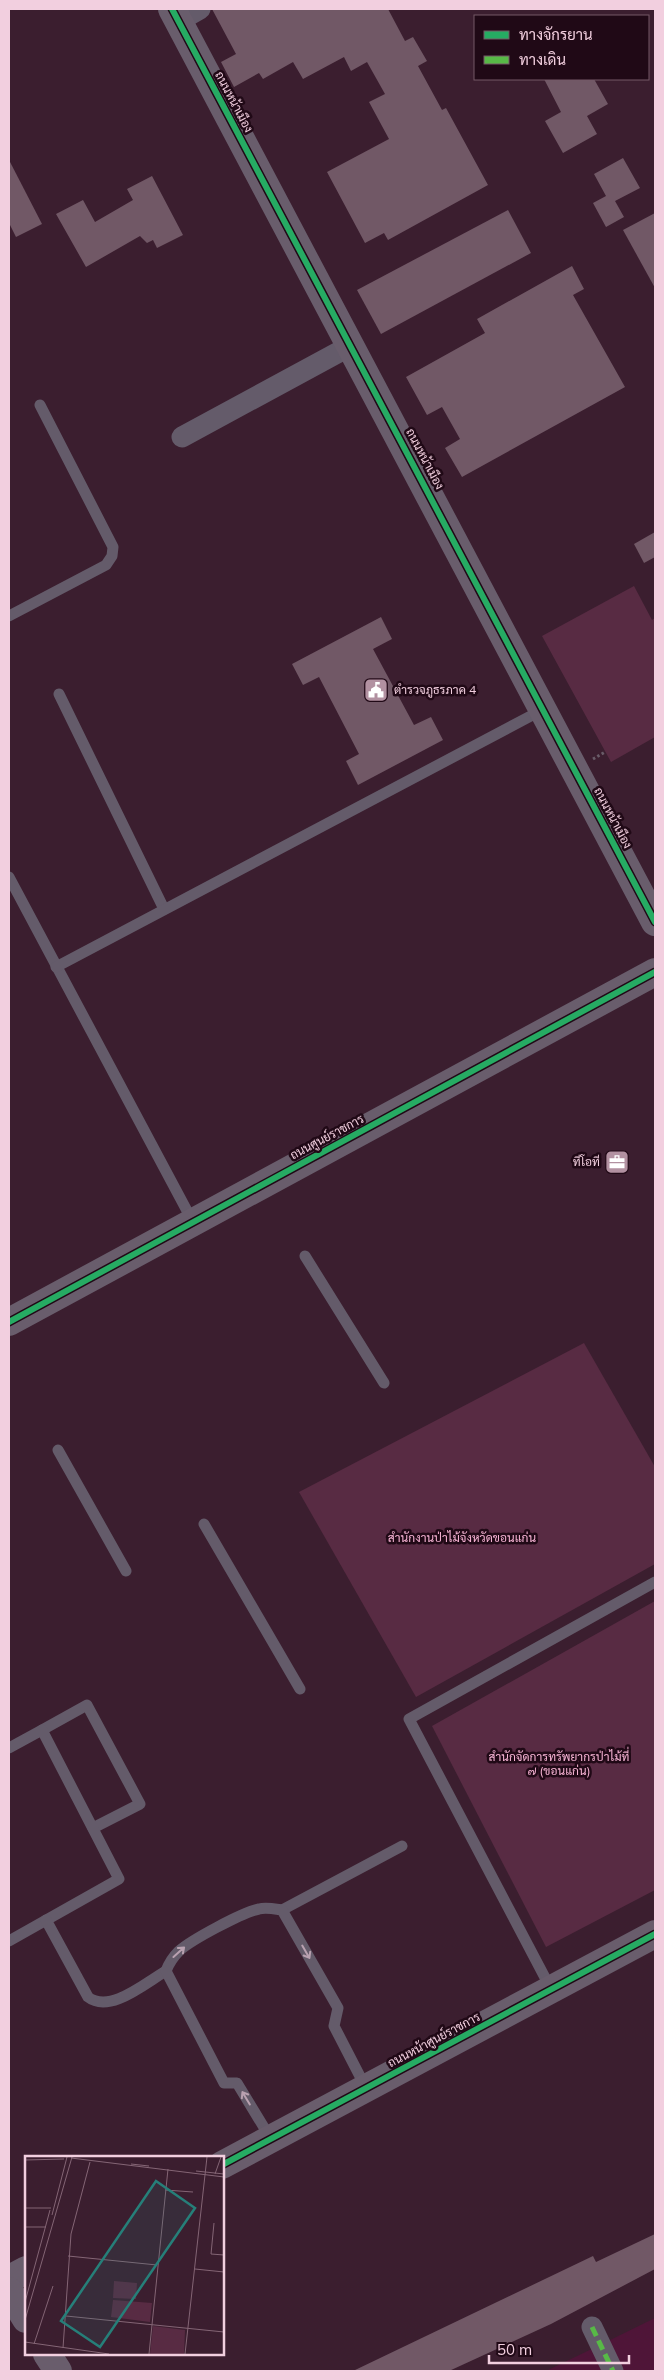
<svg xmlns="http://www.w3.org/2000/svg" width="664" height="2380" viewBox="0 0 664 2380" font-family="Mulish,Sarabun,sans-serif">
<style>
.built{fill:#4f1538}
.green{fill:#582b43}
.building{fill:#715866}
.lines{fill:none;stroke-linecap:round;stroke-linejoin:round}
.path{stroke:#695c68;stroke-width:3;stroke-dasharray:2.5 2.5;stroke-linecap:butt}
.lane{stroke:#645b6a;stroke-width:11}
.street{stroke:#645b6a;stroke-width:21}
.secondary{stroke:#695d6c;stroke-width:28}
.quiet{stroke:#58b947;stroke-width:5;stroke-dasharray:10 5;stroke-linecap:butt}
.cycleway-casing{stroke:#200916;stroke-width:9}
.cycleway{stroke:#26ab63;stroke-width:6}
.oneway{stroke:#b9a1b0}
.labels{text-anchor:middle;stroke-width:5;stroke-linejoin:round;paint-order:stroke}
.street-label{font-size:12px;fill:#f2cfdf;stroke:#200916}
.poi-label{font-size:12px;fill:#f2cfdf;stroke:#200916;text-anchor:start}
.park-label{font-size:12px;fill:#f8b4d5;stroke:#200916}
.inset-road{fill:none;stroke:#846575;stroke-width:1}
.view{fill:#267f79;fill-opacity:0.15;stroke:#267f79;stroke-width:2.5}
.inset-edge{fill:none;stroke:#f2cfdf;stroke-width:2.5}
</style>
<rect width="100%" height="100%" fill="#3b1e2f"/>
<!-- built -->
<polygon class="built" points="655,2318 655,2371 546,2371 600,2345"/>
<!-- green -->
<g class="green">
<polygon points="634,586 652,620 655,618 655,737 611,762 542,636"/>
<polygon points="584,1343 655,1467 655,1564 416,1697 299,1492"/>
<polygon points="655,1601 655,1890 546,1947 432,1726"/>
</g>
<!-- building -->
<g class="building">
<polygon points="212,9 388,9 405,41 413,37 427,61 418,66 442,110 446,108 488,185 388,240 384,233 365,243 327,172 389,139 369,102 385,94 367,62 351,71 344,57 303,79 293,62 263,79 259,73 234,87 221,62 236,54"/>
<polygon points="544,79 594,79 608,104 587,116 597,134 563,153 545,121 561,112"/>
<polygon points="623,158 640,188 615,201 624,217 606,227 593,203 606,196 594,174"/>
<polygon points="9,160 42,224 16,237 9,223"/>
<polygon points="152,176 183,235 157,248 153,240 147,243 140,236 86,267 56,214 83,200 95,222 133,200 127,189"/>
<polygon points="508,210 531,253 381,334 357,290"/>
<polygon points="655,213 655,288 623,230"/>
<polygon points="572,266 584,289 573,295 625,387 462,477 445,448 460,439 442,407 427,415 406,377 485,333 477,319"/>
<polygon points="655,532 655,557 644,563 634,544"/>
<polygon points="381,617 392,639 373,649 414,725 431,717 443,740 358,785 346,761 359,754 319,677 303,685 292,664"/>
<polygon points="655,2234 655,2269 551,2324 449,2371 353,2371 593,2256 596,2262"/>
</g>
<g class="lines">
<!-- path -->
<polyline class="path" points="593,759 605,752"/>
<!-- lane -->
<g class="lane">
<polyline points="9,616 106,565 112,556 113,547 40,405"/>
<polyline points="59,694 164,909"/>
<polyline points="9,877 193,1222"/>
<polyline points="56,967 544,709"/>
<polyline points="305,1256 384,1383"/>
<polyline points="58,1450 126,1571"/>
<polyline points="204,1524 300,1689"/>
<polyline points="42,1730 87,1705 140,1804 93,1828"/>
<polyline points="9,1748 42,1730 119,1879 9,1941"/>
<polyline points="282,1910 402,1846"/>
<path d="M46,1920L88,1997C110,2014 145,1983 166,1971"/>
<polyline points="551,1989 409,1719 655,1582"/>
<path d="M271,2139L237,2083H224L166,1971C169,1963 173,1957 179,1951C191,1940 243,1912 259,1909C266,1907 275,1909 282,1910L338,2008L334,2026L366,2088"/>
</g>
<!-- street -->
<g class="street">
<polyline points="179,21 200,9"/>
<polyline points="182,437 350,346"/>
<polyline points="592,2327 613,2371"/>
</g>
<!-- secondary -->
<g class="secondary">
<path d="M172,9C335,312 495,617 655,922"/>
<polyline points="9,1322 655,972"/>
<polyline points="222,2165 655,1934"/>
<polyline points="9,2279 26,2270"/>
<polyline points="9,2291 26,2319"/>
<polyline points="47,2354 58,2371"/>
</g>
<!-- quiet -->
<polyline class="quiet" points="592,2327 613,2371"/>
<!-- cycleway casing -->
<g class="cycleway-casing">
<g id="cycleway">
<path d="M172,9C335,312 495,617 655,922"/>
<polyline points="9,1322 655,972"/>
<polyline points="222,2165 655,1934"/>
</g>
</g>
<!-- cycleway -->
<use href="#cycleway" class="cycleway"/>
</g>
<!-- one-way arrows -->
<defs><path id="oneway-shaft" d="M-6 0H5M1.5-3L5.5 0L1.5 3" fill="none" stroke-width="1.6" stroke-linecap="round" stroke-linejoin="round" transform="scale(1.25)"/></defs>
<g class="oneway">
<use href="#oneway-shaft" transform="translate(179 1952) rotate(-42)"/>
<use href="#oneway-shaft" transform="translate(306 1952) rotate(60)"/>
<use href="#oneway-shaft" transform="translate(246 2098) rotate(-121)"/>
</g>
<!-- icons -->
<defs>
<g id="civic-square" transform="scale(1.25)"><rect x="-9" y="-9" width="18" height="18" rx="4" fill="#b291a1" stroke="#200916"/><path d="M-.6-6.5H3V-4.5H.6V-3L4-1V1h2V6H-6V1h2V-1L-.6-3ZM-1.2 2.5V6h2.4V2.5Z" fill="#fff"/></g>
<g id="office-square" transform="scale(1.25)"><rect x="-9" y="-9" width="18" height="18" rx="4" fill="#b291a1" stroke="#200916"/><path d="M-6-3h4V-5.5h4V-3h4V5H-6ZM-1-4.5V-3h2v-1.5ZM-6 0V1H6V0Z" fill="#fff"/></g>
</defs>
<g fill-rule="evenodd">
<use href="#civic-square" x="376" y="690"/>
<use href="#office-square" x="617" y="1162"/>
</g>
<g class="labels">
<!-- street labels -->
<g class="street-label">
<text transform="translate(234 102) rotate(62)" y="4">ถนนหน้าเมือง</text>
<text transform="translate(425 459) rotate(62)" y="4">ถนนหน้าเมือง</text>
<text transform="translate(613 818) rotate(62)" y="4">ถนนหน้าเมือง</text>
<text transform="translate(327 1137) rotate(-28)" y="4">ถนนศูนย์ราชการ</text>
<text transform="translate(434 2040) rotate(-28)" y="4">ถนนหน้าศูนย์ราชการ</text>
</g>
<!-- poi labels -->
<g class="poi-label">
<text x="394" y="694">ตำรวจภูธรภาค 4</text>
<text x="600" y="1166" text-anchor="end">ทีโอที</text>
</g>
<!-- park labels -->
<g class="park-label">
<text x="462" y="1542">สำนักงานป่าไม้จังหวัดขอนแก่น</text>
<text x="559" y="1761">สำนักจัดการทรัพยากรป่าไม้ที่<tspan x="559" dy="14">๗ (ขอนแก่น)</tspan></text>
</g>
</g>
<!-- overview -->
<g transform="translate(25 2156)">
<rect width="199" height="199" fill="#3b1e2f"/>
<path d="M89,125L112,127L111,143L88,142ZM88,144L127,147L125,166L86,161ZM128,170L160,174L159,198H125Z" fill="#582b43"/>
<path class="inset-road" d="M46,2L199,21M0,4L39,3M106,8L124,10M171,15L199,18M190,18L196,1M140,34L168,36M0,52H26M27,59L42,1M189,67L186,98L199,99M0,71H21M43,100L132,109M170,113L199,116M0,146L25,54M41,160L199,176M0,164L47,1M0,186L84,198M9,188L28,130M38,192L46,78L65,6M124,198L143,13M160,198L182,1"/>
<path class="view" d="M131,25L170,52L75,191L36,165Z"/>
<rect width="199" height="199" class="inset-edge"/>
</g>
<!-- border -->
<rect width="664" height="2380" fill="none" stroke="#f2cfdf" stroke-width="20"/>
<!-- legend -->
<rect x="474" y="15" width="175" height="65" fill="#200916" stroke="#745866"/>
<rect x="484" y="31" width="25" height="8" fill="#26ab63" stroke="#745866"/>
<text x="519" y="40" font-size="15" fill="#f2cfdf">ทางจักรยาน</text>
<rect x="484" y="56" width="25" height="8" fill="#58b947" stroke="#745866"/>
<text x="519" y="65" font-size="15" fill="#f2cfdf">ทางเดิน</text>
<!-- scale -->
<path d="M489 2355v8h140v-8" fill="none" stroke="#f2cfdf" stroke-width="2.5"/>
<text x="497" y="2355" font-size="15" fill="#f2cfdf" stroke="#200916" stroke-width="4" paint-order="stroke">50 m</text>
</svg>
